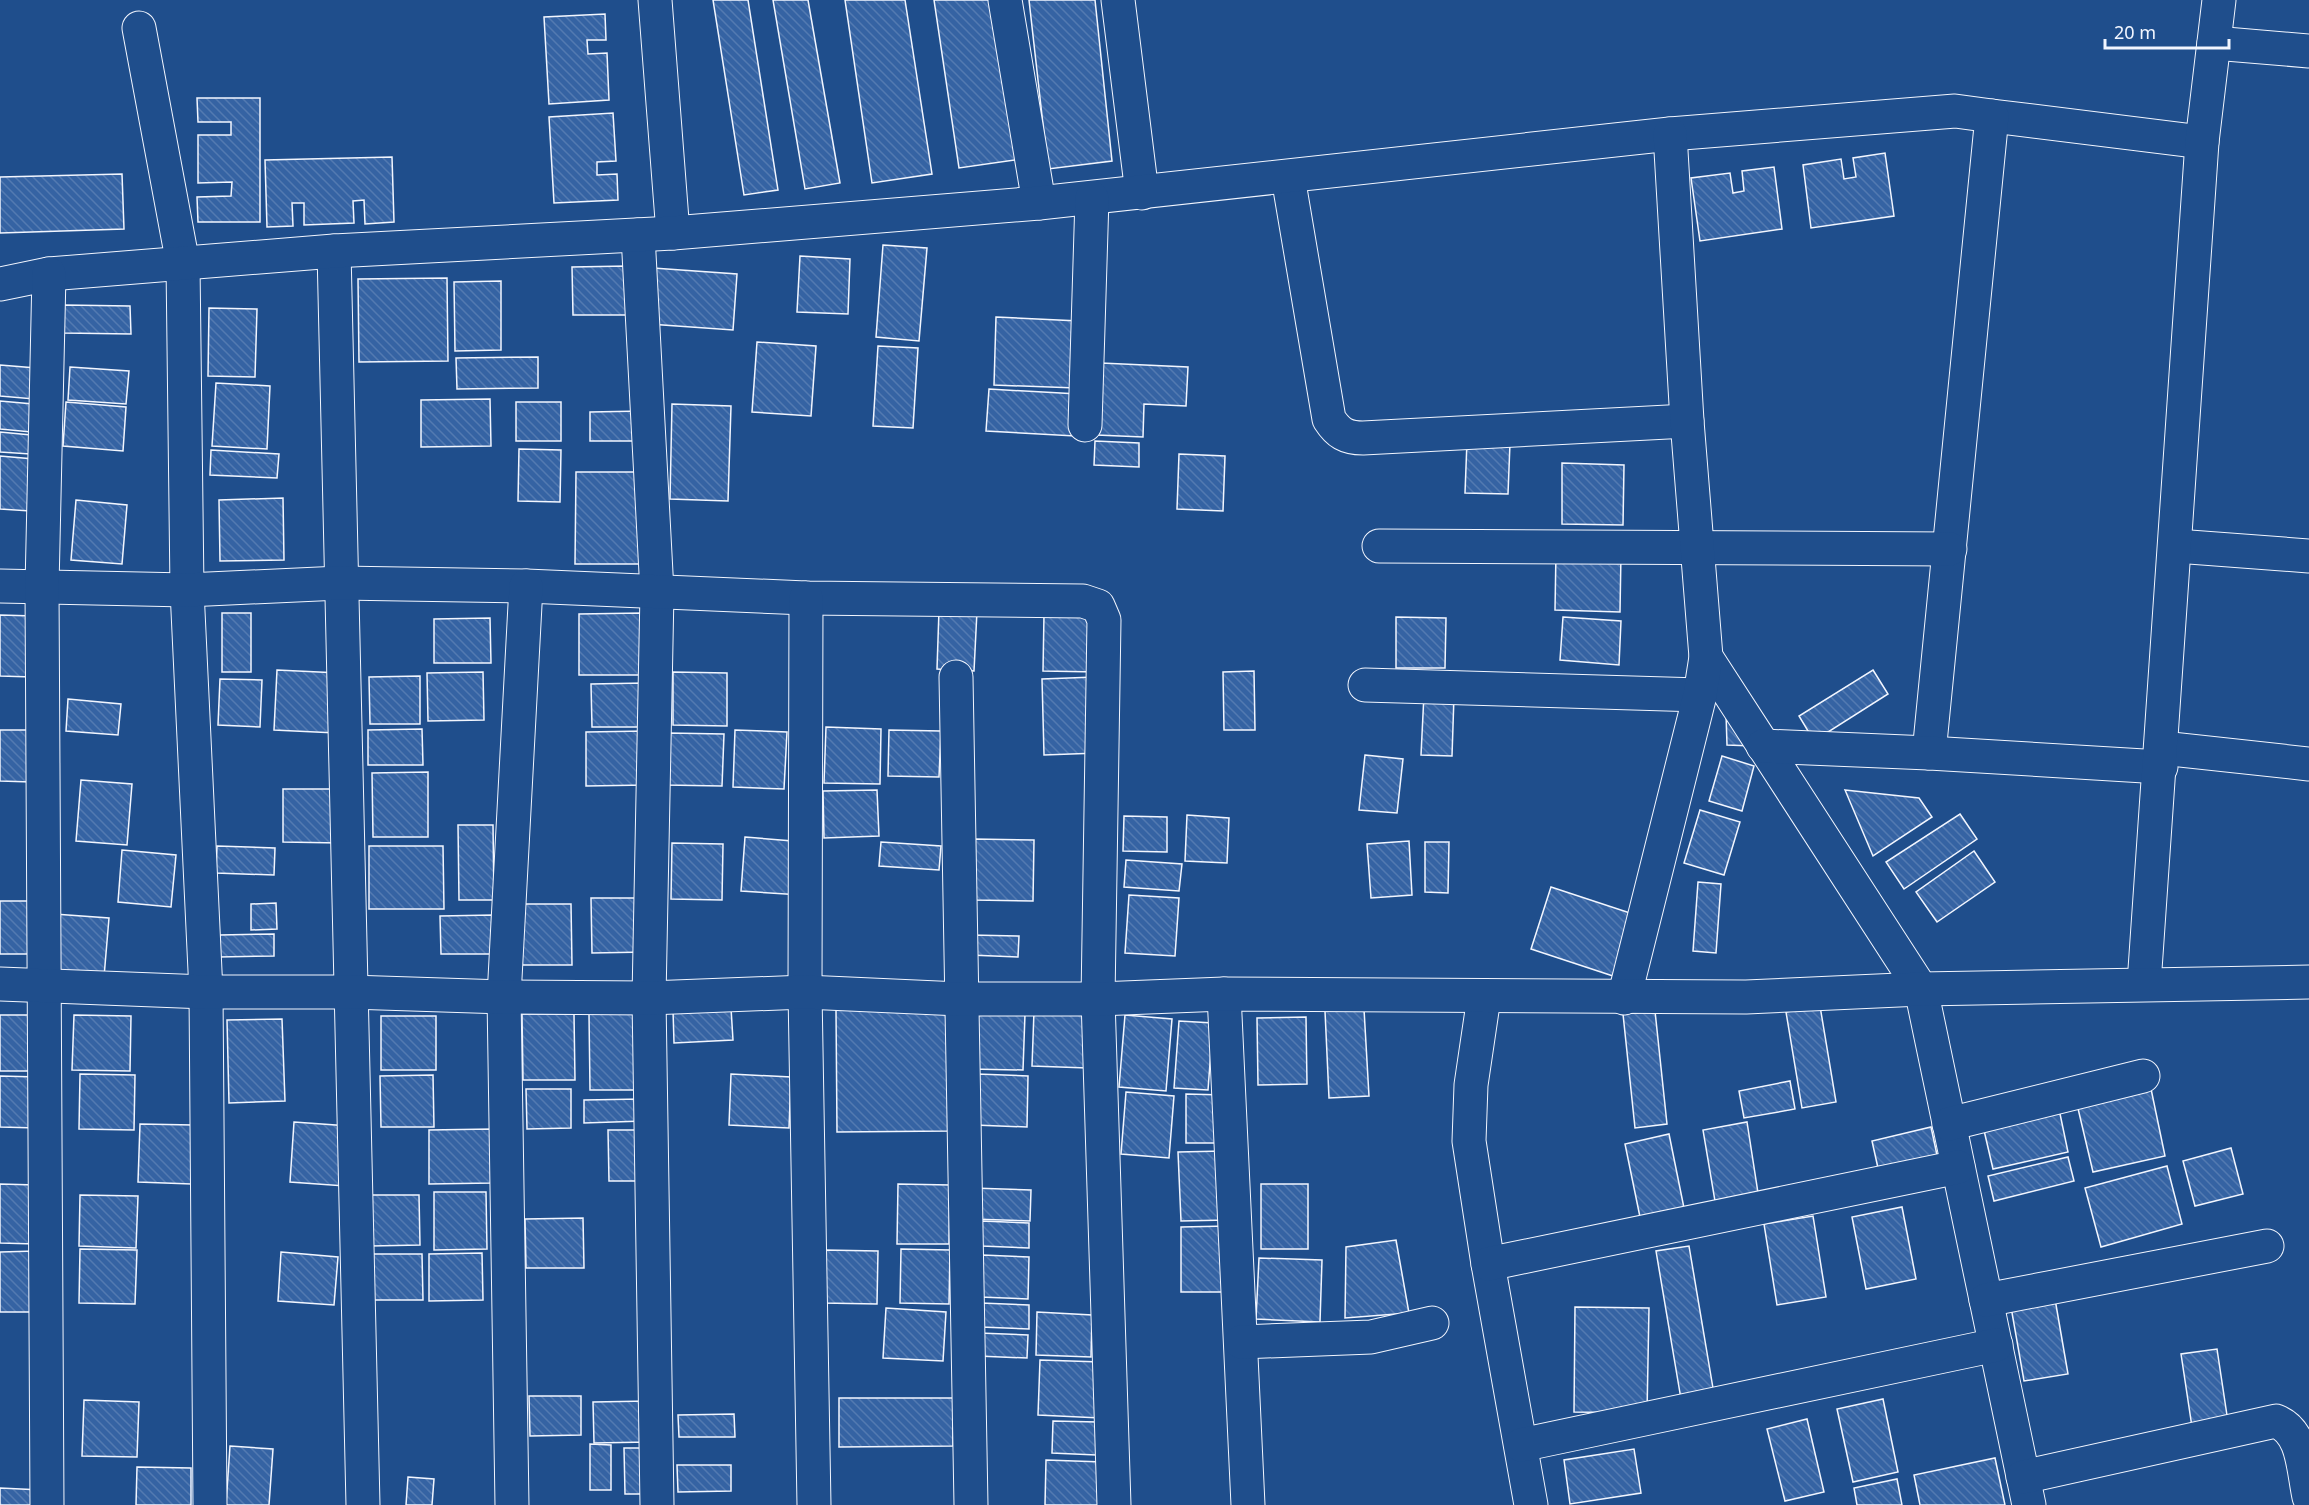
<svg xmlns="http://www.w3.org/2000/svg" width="2309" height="1505" viewBox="0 0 2309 1505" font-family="'Noto Sans',sans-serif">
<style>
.building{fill:url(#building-back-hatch);stroke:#f2f6ff;stroke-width:1.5}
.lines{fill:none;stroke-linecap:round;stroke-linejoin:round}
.street-casing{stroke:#f2f6ff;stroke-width:35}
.secondary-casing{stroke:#f2f6ff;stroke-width:35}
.street{stroke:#1f4e8c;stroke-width:33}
.secondary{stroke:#1f4e8c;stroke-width:33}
</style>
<defs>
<pattern id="building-back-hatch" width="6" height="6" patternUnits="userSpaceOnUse" patternTransform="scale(1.5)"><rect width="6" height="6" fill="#3563a3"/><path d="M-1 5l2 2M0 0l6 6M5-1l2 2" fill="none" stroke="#537ab1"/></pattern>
</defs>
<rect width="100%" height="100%" fill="#1f4e8c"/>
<!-- building -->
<g class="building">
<polygon points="713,0 748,0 778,190 744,195"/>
<polygon points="773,0 808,0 840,183 805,189"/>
<polygon points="845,0 905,0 932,174 872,183"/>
<polygon points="934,0 997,0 1021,159 959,168"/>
<polygon points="1029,0 1095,0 1112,161 1048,169"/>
<polygon points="605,14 606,40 587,40 588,54 607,53 609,100 549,104 544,17"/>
<polygon points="197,98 260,98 260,222 198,222 197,197 231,196 232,182 198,183 198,135 231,135 231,122 198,122"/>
<polygon points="613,113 616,161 597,162 597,175 617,174 618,200 554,203 549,117"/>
<polygon points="1885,153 1894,216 1811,228 1803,165 1841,159 1844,179 1856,177 1853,158"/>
<polygon points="392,157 394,222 365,224 364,200 353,201 354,223 304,225 304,203 292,203 293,226 267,227 265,160"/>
<polygon points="1774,167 1782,229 1700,241 1691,178 1730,173 1733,193 1744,191 1742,171"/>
<polygon points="122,174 124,229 0,233 0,177"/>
<polygon points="883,245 927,248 919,341 876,337"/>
<polygon points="800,256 850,259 848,314 797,312"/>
<polygon points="627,266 627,315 573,315 572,267"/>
<polygon points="653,268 737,274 733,330 649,324"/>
<polygon points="447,278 448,361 359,362 358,279"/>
<polygon points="501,281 501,350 455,351 454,282"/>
<polygon points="64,305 130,306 131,334 64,333"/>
<polygon points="209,308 257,309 255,377 208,376"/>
<polygon points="996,317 1079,321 1076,388 994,385"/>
<polygon points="757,342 816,346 811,416 752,412"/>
<polygon points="878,346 918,348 913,428 873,426"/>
<polygon points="538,357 538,388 457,389 456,358"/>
<polygon points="1101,363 1188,367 1186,406 1144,404 1143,437 1097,435"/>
<polygon points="0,365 36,368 34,399 0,396"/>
<polygon points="70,367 129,371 126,404 68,400"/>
<polygon points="216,383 270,386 267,449 212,446"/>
<polygon points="989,389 1078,394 1075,436 986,431"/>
<polygon points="490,399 491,446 421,447 421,400"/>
<polygon points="0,401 33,404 31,432 0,429"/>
<polygon points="66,402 126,407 123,451 63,446"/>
<rect x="516" y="402" width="45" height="39"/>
<polygon points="672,404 731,406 728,501 670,499"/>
<polygon points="643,411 643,441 590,441 590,412"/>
<polygon points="0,432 31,435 30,454 0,452"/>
<polygon points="1095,441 1139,443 1139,467 1094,465"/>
<polygon points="1467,441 1510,443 1508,494 1465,493"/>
<polygon points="519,449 561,450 560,502 518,501"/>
<polygon points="211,450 279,454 277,478 210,475"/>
<polygon points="1179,454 1225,456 1223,511 1177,509"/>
<polygon points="0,456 34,459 30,511 0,509"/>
<polygon points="1562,463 1624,465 1623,525 1562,524"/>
<polygon points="576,472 641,472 640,564 575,564"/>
<polygon points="283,498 284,560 220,561 219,500"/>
<polygon points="76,500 127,505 122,564 71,560"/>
<polygon points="1556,551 1621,553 1620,612 1555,610"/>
<polygon points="939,610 977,611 974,671 937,669"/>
<rect x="222" y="613" width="29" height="59"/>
<polygon points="642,613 642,675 579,675 579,614"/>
<polygon points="1044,614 1098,615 1098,672 1043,671"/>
<polygon points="0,615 34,616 32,677 0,676"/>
<polygon points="1396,617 1446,618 1445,668 1396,668"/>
<polygon points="1563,617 1621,621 1619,665 1560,660"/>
<polygon points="490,618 491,663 434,663 434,619"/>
<polygon points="277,670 339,673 336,733 274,730"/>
<polygon points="1873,670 1888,694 1814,741 1799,716"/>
<polygon points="1254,671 1255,730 1224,730 1223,672"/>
<polygon points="483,672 484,720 428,721 427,673"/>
<polygon points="673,672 727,673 727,726 673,725"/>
<polygon points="420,676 420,724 370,724 369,677"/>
<polygon points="1095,677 1098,753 1044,755 1042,679"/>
<polygon points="220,679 262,680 260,727 218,725"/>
<polygon points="644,683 644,727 592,727 591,684"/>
<polygon points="1424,694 1454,696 1452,756 1421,755"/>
<polygon points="68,699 121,704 118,735 66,731"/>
<polygon points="1726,714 1752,746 1727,745"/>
<polygon points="826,727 881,729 880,784 824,783"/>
<polygon points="422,729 423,765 368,765 368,730"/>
<polygon points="0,730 31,730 31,782 0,781"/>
<polygon points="735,730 787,732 784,789 733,787"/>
<polygon points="889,730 941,731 939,777 888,776"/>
<polygon points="646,731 646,785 586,786 586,732"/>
<polygon points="668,733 724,734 722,786 666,785"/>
<polygon points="1365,755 1403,759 1397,813 1359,810"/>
<polygon points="1722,756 1754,766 1742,811 1709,801"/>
<polygon points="428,772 428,837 373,837 372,773"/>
<polygon points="81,780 132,784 127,845 76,841"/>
<polygon points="283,789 340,789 339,843 283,842"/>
<polygon points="877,790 879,836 824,838 823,791"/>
<polygon points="1845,790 1919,798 1932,817 1873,856"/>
<polygon points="1700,810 1740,822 1724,875 1684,863"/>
<polygon points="1960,814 1977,839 1904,889 1886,862"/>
<polygon points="1187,815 1229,818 1227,863 1185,861"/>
<polygon points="1124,816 1167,817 1167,852 1123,851"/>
<polygon points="458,825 493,825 494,900 459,900"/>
<polygon points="745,837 805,842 801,895 741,891"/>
<polygon points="974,839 1034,840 1033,901 974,900"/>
<polygon points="1409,841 1412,895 1371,898 1367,844"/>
<polygon points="881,842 941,846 939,870 879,866"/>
<polygon points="1425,842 1449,842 1448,893 1425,892"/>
<polygon points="672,843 723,844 722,900 671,899"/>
<polygon points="217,846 275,848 274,875 216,873"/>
<polygon points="369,846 443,846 444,909 369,909"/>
<polygon points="122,850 176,855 171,907 118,902"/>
<polygon points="1974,851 1995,882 1937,922 1916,892"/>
<polygon points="1126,860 1182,864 1179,891 1124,887"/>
<polygon points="1698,882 1721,884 1716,953 1693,951"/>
<polygon points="1551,887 1633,914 1613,976 1531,949"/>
<polygon points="1129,895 1179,898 1175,956 1125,953"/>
<polygon points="591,898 647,898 647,952 592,953"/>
<rect x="0" y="901" width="28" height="53"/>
<polygon points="276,903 277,929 251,930 251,904"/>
<polygon points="516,904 571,904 572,965 516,965"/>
<polygon points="54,914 109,918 104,977 49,972"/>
<polygon points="493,915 494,954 441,954 440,916"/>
<polygon points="274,934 274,956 219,957 220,935"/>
<polygon points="970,935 1019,936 1018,957 970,955"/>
<polygon points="1820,1006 1836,1102 1802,1108 1786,1012"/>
<polygon points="731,1008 733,1040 674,1043 673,1010"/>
<polygon points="1364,1009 1369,1096 1329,1098 1325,1011"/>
<polygon points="836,1010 949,1010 949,1131 837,1132"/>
<polygon points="1034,1011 1090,1013 1087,1068 1032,1066"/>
<polygon points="1655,1011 1667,1124 1635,1128 1623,1014"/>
<polygon points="972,1012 1025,1014 1023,1070 970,1069"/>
<polygon points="643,1013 644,1090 590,1090 589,1014"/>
<polygon points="522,1014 574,1014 575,1080 523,1080"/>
<polygon points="0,1015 35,1015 36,1071 0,1071"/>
<polygon points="74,1015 131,1016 130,1071 72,1070"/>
<polygon points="1125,1015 1172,1019 1166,1091 1119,1087"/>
<rect x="381" y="1016" width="55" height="54"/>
<polygon points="1306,1017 1307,1084 1258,1085 1257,1018"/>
<polygon points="282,1019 285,1101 229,1103 227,1020"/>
<polygon points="1179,1021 1213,1023 1208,1090 1174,1088"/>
<polygon points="80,1074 135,1075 134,1130 79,1129"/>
<polygon points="731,1074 791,1077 789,1128 729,1125"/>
<polygon points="977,1074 1028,1076 1027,1127 975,1125"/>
<polygon points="433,1075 434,1127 381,1127 380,1076"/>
<polygon points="0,1076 38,1077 37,1128 0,1127"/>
<polygon points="1790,1081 1795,1109 1744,1118 1739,1091"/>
<polygon points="2150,1084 2165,1156 2093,1172 2076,1100"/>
<polygon points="526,1089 571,1089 571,1128 527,1129"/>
<polygon points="1126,1092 1174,1096 1169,1158 1121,1154"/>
<polygon points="1186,1094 1224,1095 1223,1143 1186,1143"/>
<polygon points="642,1099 643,1121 584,1123 584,1100"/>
<polygon points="2059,1109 2068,1152 1993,1169 1983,1126"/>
<polygon points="294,1122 349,1126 345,1186 290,1182"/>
<polygon points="1747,1122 1758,1193 1715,1201 1703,1130"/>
<polygon points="140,1124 193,1125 191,1184 138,1182"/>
<polygon points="1931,1127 1937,1155 1878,1168 1872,1141"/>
<polygon points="492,1129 492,1183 429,1184 429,1130"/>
<polygon points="608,1130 639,1130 639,1181 609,1181"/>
<polygon points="1669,1134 1684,1208 1640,1217 1625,1144"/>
<polygon points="2231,1148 2243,1194 2195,1206 2183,1161"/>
<polygon points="1224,1151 1227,1220 1181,1221 1178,1152"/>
<polygon points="2068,1157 2074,1181 1994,1201 1988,1176"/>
<polygon points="2167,1166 2182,1224 2101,1247 2085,1188"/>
<polygon points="0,1184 36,1185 35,1244 0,1243"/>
<polygon points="898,1184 950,1185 949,1244 897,1244"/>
<rect x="1261" y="1184" width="47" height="65"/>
<polygon points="972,1188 1031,1190 1030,1221 971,1219"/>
<polygon points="434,1192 486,1192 487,1249 434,1250"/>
<polygon points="80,1195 138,1196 136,1248 79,1246"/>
<polygon points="371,1195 419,1195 420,1245 371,1246"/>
<polygon points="1902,1207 1916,1279 1866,1289 1852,1217"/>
<polygon points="1813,1216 1826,1297 1777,1305 1764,1224"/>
<polygon points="583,1218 584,1268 526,1268 525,1219"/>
<polygon points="982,1221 1029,1223 1029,1248 982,1246"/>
<polygon points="1228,1226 1228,1292 1181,1292 1181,1227"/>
<polygon points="1396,1240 1409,1313 1345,1318 1346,1247"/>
<polygon points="1689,1246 1715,1400 1682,1405 1656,1251"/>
<polygon points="80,1249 137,1250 135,1304 79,1303"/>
<polygon points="901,1249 950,1250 949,1304 900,1303"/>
<polygon points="824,1250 878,1251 877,1304 823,1303"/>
<polygon points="36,1251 37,1312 0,1312 0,1252"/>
<polygon points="281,1252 338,1257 334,1305 278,1301"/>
<polygon points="482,1253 483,1300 429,1301 429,1254"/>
<polygon points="370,1254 422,1254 423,1300 370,1300"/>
<polygon points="982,1255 1029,1257 1028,1299 980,1297"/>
<polygon points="1259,1258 1322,1260 1320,1322 1256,1319"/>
<polygon points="2055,1299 2068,1374 2024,1381 2011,1307"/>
<polygon points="981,1303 1029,1305 1029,1329 981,1327"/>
<polygon points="1575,1307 1649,1308 1647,1413 1574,1412"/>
<polygon points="886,1308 946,1312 943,1361 883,1358"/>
<polygon points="1037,1312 1092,1315 1091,1357 1036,1355"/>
<polygon points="979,1333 1028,1335 1027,1358 978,1356"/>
<polygon points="2217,1349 2228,1422 2192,1427 2181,1354"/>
<polygon points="1040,1360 1101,1362 1100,1418 1038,1415"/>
<polygon points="529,1396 581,1396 581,1435 530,1436"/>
<polygon points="839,1398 953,1398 953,1446 839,1447"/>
<polygon points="1883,1399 1898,1472 1853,1482 1837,1409"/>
<polygon points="84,1400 139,1402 137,1457 82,1456"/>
<polygon points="649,1401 649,1442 594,1443 593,1402"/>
<polygon points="734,1414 735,1437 679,1437 678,1415"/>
<polygon points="1807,1419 1824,1492 1785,1501 1767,1429"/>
<polygon points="1053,1421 1097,1422 1096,1455 1052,1453"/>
<polygon points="590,1444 611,1445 611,1490 590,1490"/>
<polygon points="230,1446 273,1449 269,1505 226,1505"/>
<polygon points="624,1448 650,1448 651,1494 625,1494"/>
<polygon points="1634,1449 1641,1493 1570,1504 1564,1460"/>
<polygon points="1995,1458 2005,1505 1920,1505 1914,1475"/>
<polygon points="1046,1460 1103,1462 1101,1505 1045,1505"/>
<polygon points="677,1465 731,1465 731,1491 678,1492"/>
<polygon points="137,1467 191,1468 191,1505 136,1505"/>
<polygon points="408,1477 434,1479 432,1505 406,1505"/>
<polygon points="1897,1479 1902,1505 1857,1505 1854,1488"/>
<polygon points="0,1488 41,1490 41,1505 0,1505"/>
</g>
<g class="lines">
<!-- street casing -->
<g class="street-casing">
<g id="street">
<polyline points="655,0 673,233"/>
<polyline points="1005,0 1039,203"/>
<polyline points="1118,0 1142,193"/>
<polyline points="139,28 183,264 187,590 206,992 210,1505"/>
<polyline points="2214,43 2309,51"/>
<polyline points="1992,116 2202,142"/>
<path d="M1288,177L1329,419C1338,433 1346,438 1363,438L1687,421"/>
<polyline points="638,235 657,592 649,998 657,1505"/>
<polyline points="334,251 363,1505"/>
<polyline points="0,284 49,274 334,251 673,233 1039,203 1670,134 1955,111 1992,116 1929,753"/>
<polyline points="1085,425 1092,198"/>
<polyline points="1379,546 1950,549"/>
<polyline points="2176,546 2309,556"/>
<polyline points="0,586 187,590 340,583 526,586 806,598 1083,601 1098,606 1104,620 1098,999 1114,1505"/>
<polyline points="806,598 805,992 814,1505"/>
<polyline points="1706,657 1921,989 2029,1505"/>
<polyline points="956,677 971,1505"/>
<polyline points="1365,685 1700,695"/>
<polyline points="1763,746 1929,753 2161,767"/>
<polyline points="2162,748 2309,764"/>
<polyline points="2144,984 2202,142 2219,0"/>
<polyline points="1224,994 1248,1505"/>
<polyline points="1484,997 1471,1085 1469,1141 1488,1264 1531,1505"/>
<polyline points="1624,998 1700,695 1706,657 1687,421 1670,134"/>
<polyline points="1949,1124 2143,1076"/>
<polyline points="1488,1264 1958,1167"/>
<polyline points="1986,1300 2267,1246"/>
<polyline points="1241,1342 1371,1337 1432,1323"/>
<polyline points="1521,1445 1996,1345"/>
<path d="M2023,1477L2276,1421C2304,1432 2303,1470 2309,1497"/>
<polyline points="47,1505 42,587 49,274"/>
<polyline points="512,1505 504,997 526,586"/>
</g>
</g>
<!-- secondary casing -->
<g class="secondary-casing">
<polyline id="secondary" points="0,984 206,992 350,992 504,997 649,998 805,992 960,999 1098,999 1224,994 1746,997 1921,989 2309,982"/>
</g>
<!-- street -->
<use href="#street" class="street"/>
<!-- secondary -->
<use href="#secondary" class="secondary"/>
</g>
<!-- scale -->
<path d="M2105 39v9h124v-9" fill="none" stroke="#f2f6ff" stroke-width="3"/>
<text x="2114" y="39" font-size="18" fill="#f2f6ff" stroke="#1f4e8c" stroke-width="4.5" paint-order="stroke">20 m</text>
</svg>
